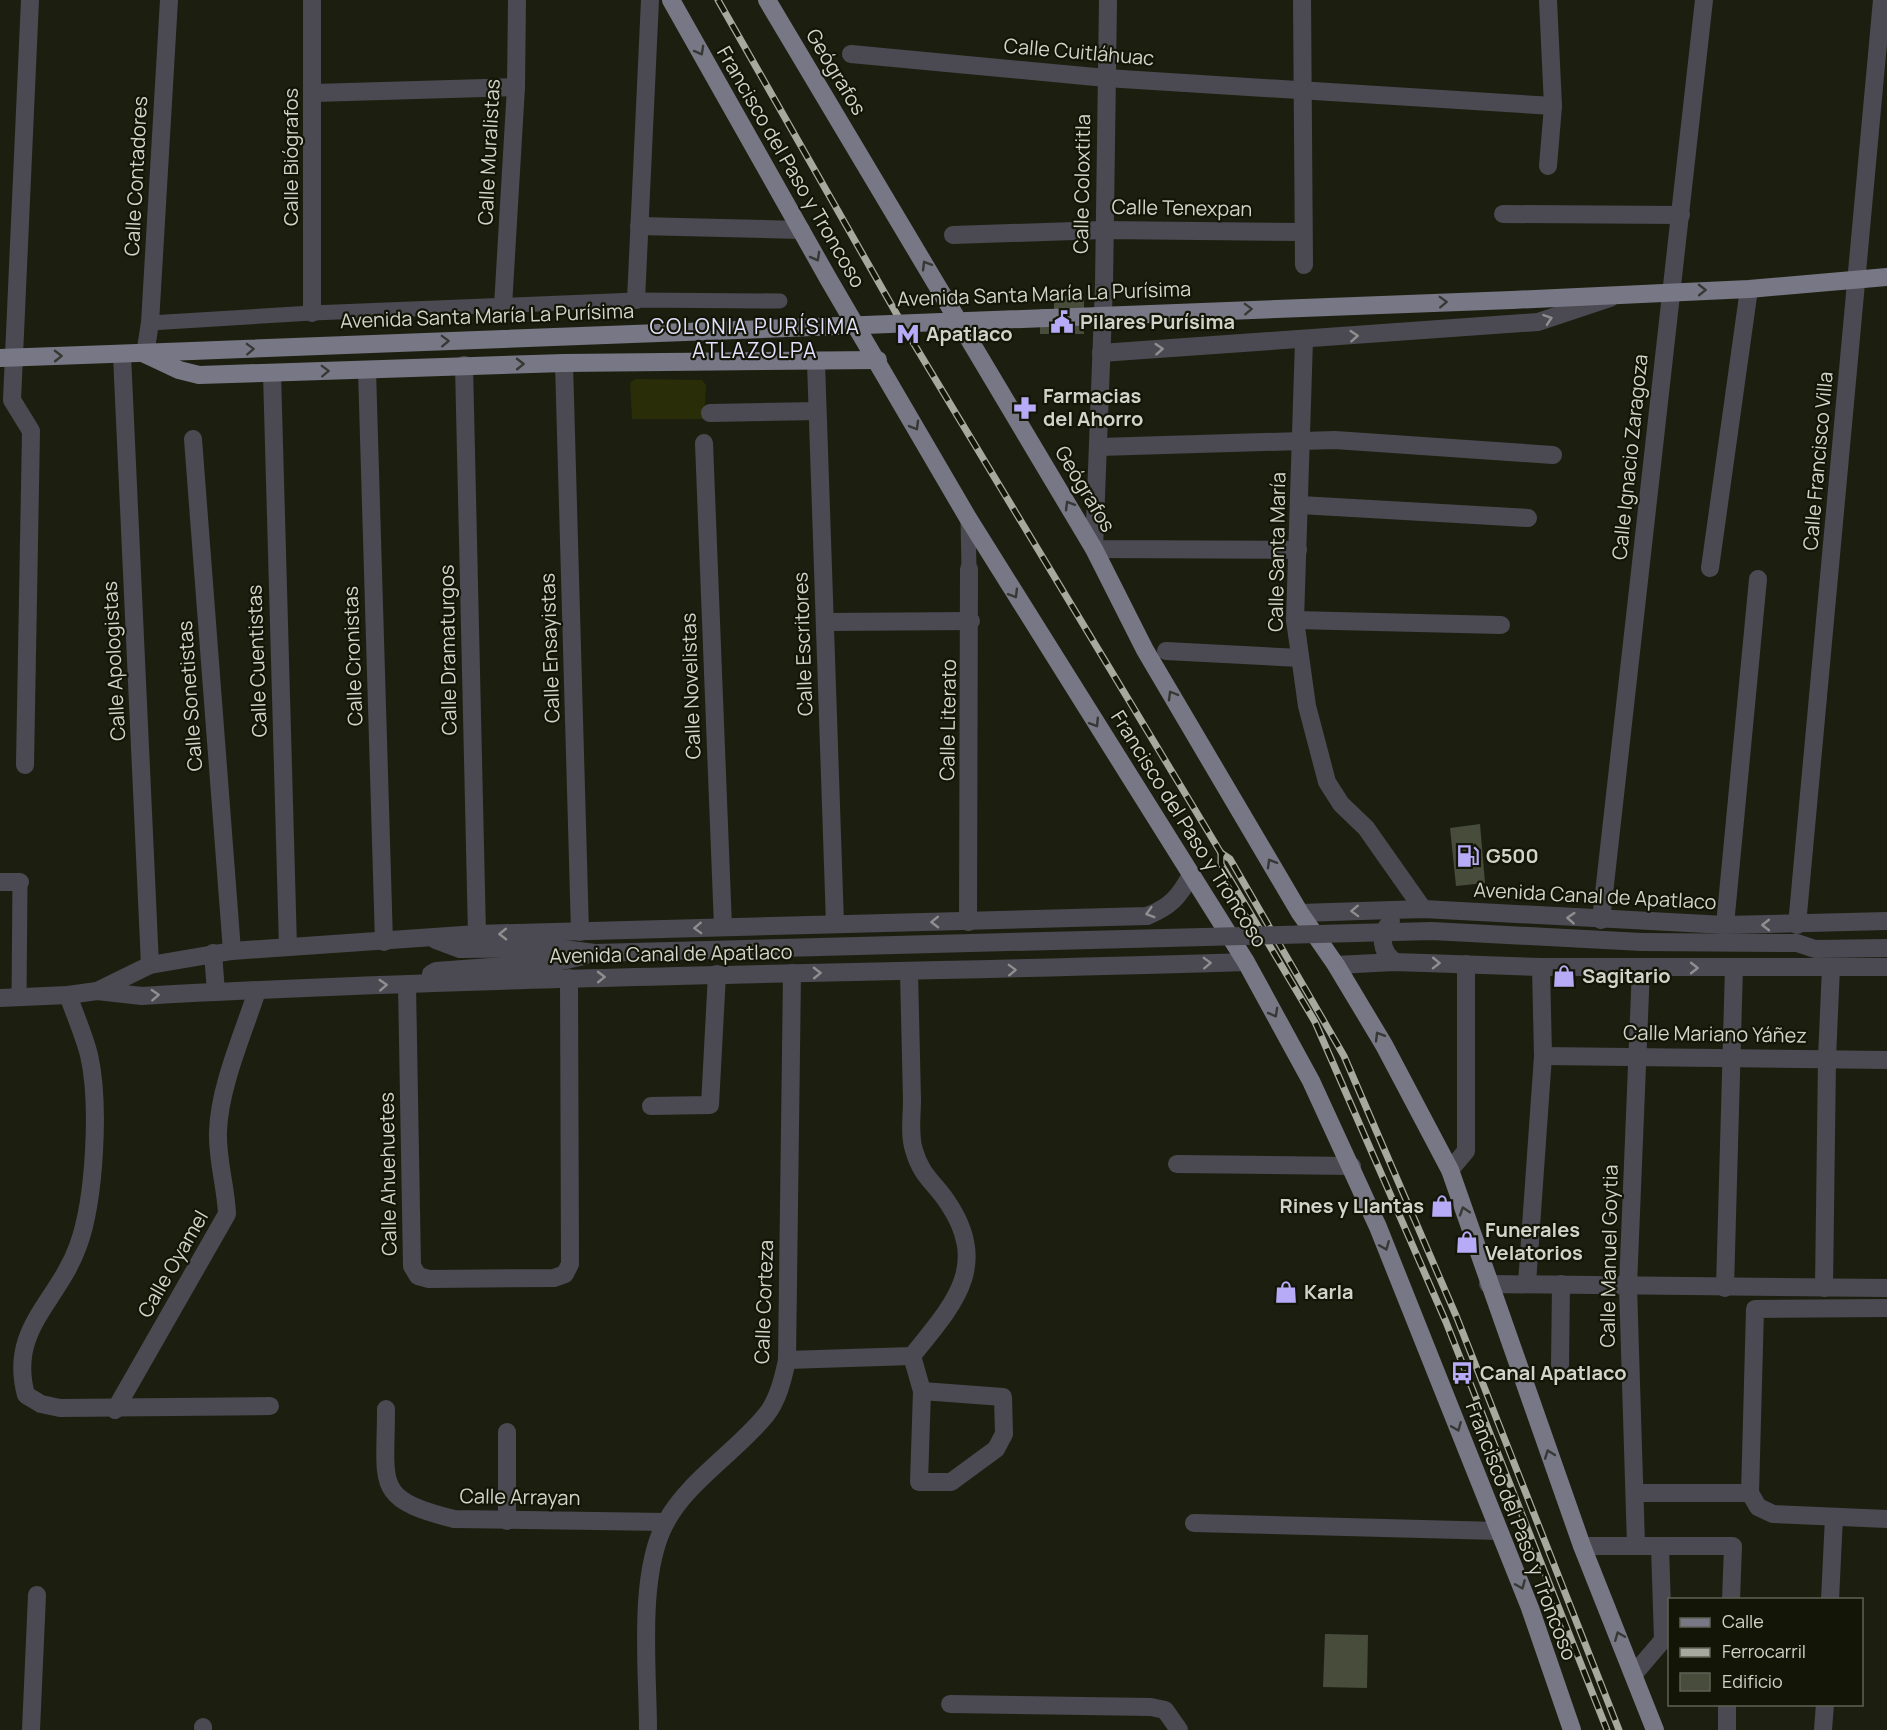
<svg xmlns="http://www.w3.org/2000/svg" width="1887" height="1730" viewBox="0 0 1887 1730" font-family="Manrope,sans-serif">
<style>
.green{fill:#292e08}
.building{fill:#484c3b}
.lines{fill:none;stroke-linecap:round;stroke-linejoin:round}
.pedestrian{stroke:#4b4a52;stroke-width:15}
.minor{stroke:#4b4a52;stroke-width:18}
.tertiary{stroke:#4b4a52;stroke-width:18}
.primary{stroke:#787786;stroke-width:18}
.rail-casing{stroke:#a7a99f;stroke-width:7}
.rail{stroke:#131607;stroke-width:4.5;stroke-dasharray:14;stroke-linecap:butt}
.tertiary-bridge{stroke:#4b4a52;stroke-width:18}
.primary-bridge{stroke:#787786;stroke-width:18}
.oneway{stroke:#363833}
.oneway2{stroke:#8e8f8e}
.labels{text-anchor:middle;stroke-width:4.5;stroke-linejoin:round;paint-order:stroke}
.street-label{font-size:20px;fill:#d2d4cb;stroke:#131607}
.poi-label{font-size:20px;font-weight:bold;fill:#d2d4cb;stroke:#131607;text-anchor:start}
.neighbourhood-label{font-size:21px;letter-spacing:1.5px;fill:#e3dffd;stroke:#131607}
</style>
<rect width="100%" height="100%" fill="#1c1f10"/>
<!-- green -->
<polygon class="green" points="635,379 702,380 706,385 704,419 632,419 630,383"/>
<!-- building -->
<g class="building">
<polygon points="1054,296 1084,296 1084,334 1040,334 1040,309 1054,309"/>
<polygon points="1480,824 1485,883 1456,886 1450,828"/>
<polygon points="1325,1634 1368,1635 1367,1688 1323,1687"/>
</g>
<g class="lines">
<!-- pedestrian -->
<g class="pedestrian">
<polyline points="150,323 312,313 636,300 780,301"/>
<polyline points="968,518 969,569"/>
<polyline points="19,997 20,882"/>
</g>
<!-- minor -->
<g class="minor">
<polyline points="1108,0 1104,285 1094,549 1298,550"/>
<polyline points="1302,0 1304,265"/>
<polyline points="851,54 1106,78 1553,106"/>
<polyline points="314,93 516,87"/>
<polyline points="1548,166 1553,106 1548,0"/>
<polyline points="1503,214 1681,215"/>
<polyline points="639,226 801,230"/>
<polyline points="953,235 1103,230 1303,232"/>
<polyline points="636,300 650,0"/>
<polyline points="503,306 516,87 517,0"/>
<polyline points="312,313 312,0"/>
<polyline points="1304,340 1295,620 1307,706 1327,782 1341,804 1366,828 1423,909"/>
<polyline points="1101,353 1538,322 1610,298"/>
<polyline points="145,354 150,323 169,0"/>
<polyline points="122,355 150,965"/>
<polyline points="816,362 835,924"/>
<polyline points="564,363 580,932"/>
<polyline points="464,365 477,934"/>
<polyline points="367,370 384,942"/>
<polyline points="272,373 288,947"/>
<polyline points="710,413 817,411"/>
<polyline points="193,439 232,951"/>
<polyline points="704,443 723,927"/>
<polyline points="1099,447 1335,440 1553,455"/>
<polyline points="1300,505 1528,518"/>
<polyline points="1710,568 1749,289"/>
<polyline points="1295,620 1501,625"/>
<polyline points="825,622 971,621"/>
<polyline points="1166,651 1300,658"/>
<polyline points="25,765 31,431 12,400 30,0"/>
<polyline points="0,882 20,882"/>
<polyline points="1601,920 1704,0"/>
<polyline points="968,922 969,569"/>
<polyline points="1725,925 1758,579"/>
<polyline points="1797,925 1882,0"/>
<polyline points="407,984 412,1266 418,1276 429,1279 554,1278 565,1274 570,1264 569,978"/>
<path d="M68,995C75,1015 84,1035 89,1055C100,1103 95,1200 78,1246C58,1302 8,1329 26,1395L41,1404L60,1408L270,1406"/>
<polyline points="1543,1056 1887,1060"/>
<polyline points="651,1106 710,1105 717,974"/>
<polyline points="1177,1164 1352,1166"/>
<polyline points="1450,1170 1466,1151 1466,964"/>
<polyline points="1527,1283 1543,1056 1541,967"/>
<polyline points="1488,1284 1887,1288"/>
<polyline points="1725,1288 1734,967"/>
<polyline points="1824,1288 1827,1058 1831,967"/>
<polyline points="1887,1308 1755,1309 1750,1493 1758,1507 1773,1514 1887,1519"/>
<polyline points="912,1356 922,1391 919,1482 951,1482 996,1449 1004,1434 1003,1397 922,1391"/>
<path d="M787,1360L912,1356C952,1306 991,1267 948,1203C935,1183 921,1176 914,1150C909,1135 912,1115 912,1100C911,1057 910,1015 909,972"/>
<polyline points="1560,1365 1561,1284"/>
<path d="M386,1409C386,1485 373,1499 454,1519L666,1522"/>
<path d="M115,1410L227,1214C226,1187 217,1160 218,1132C219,1088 243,1034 257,991"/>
<polyline points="507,1432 507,1521"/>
<polyline points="1635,1493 1750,1493"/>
<polyline points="1194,1523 1498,1531"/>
<polyline points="1636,1545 1628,1286 1641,968"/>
<polyline points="1582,1546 1733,1546 1731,1600"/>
<polyline points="1830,1600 1834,1517"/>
<polyline points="1634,1674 1663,1640 1660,1546"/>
<polyline points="950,1704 1151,1707 1165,1710 1179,1730"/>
<polyline points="203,1727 203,1730"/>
<polyline points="31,1730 37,1595"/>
<path d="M648,1730C648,1670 637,1575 666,1522C687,1482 737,1451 766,1415C778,1400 783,1379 787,1360L792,973"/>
<polyline points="1727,1730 1727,1704"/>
<polyline points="1823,1730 1825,1704"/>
</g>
<!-- tertiary -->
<g class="tertiary">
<polyline points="1300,913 1423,909 1725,925 1887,921"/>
<path d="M1391,921C1379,935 1380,951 1395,962"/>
<polyline points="436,940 460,949 555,948 595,953 820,947"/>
<polyline points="1642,942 1797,943 1815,949 1887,948"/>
<polyline points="213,953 216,992"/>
<polyline points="1336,965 1395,962 1541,967 1887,967"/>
<polyline points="431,974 436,971 557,962 584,956"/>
<path d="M97,991L150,965L232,951L477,934L1147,916C1170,907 1179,897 1191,875"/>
<path d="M0,998L68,995L97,991L142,996C510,975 878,974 1246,962"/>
</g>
<!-- primary -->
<g class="primary">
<polyline points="671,0 829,280 968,518 1246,962 1311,1081 1378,1227 1530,1608 1572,1730"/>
<polyline points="767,0 1094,549 1145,650 1300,913 1336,965 1384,1045 1450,1170 1582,1546 1655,1730"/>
<polyline points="1512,300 1749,289 1887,277"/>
<polyline points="145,354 179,370 199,375 564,363 878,360"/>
<polyline points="0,358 192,351"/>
</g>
<!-- rail casing -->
<g class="rail-casing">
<g id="rail">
<polyline points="718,0 908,334 1221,853 1230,859 1344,1056 1457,1318 1619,1730"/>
<polyline points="1221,853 1221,864 1315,1022 1446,1322 1607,1730"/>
</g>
</g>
<!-- rail -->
<use href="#rail" class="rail"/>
<!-- tertiary-bridge -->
<polyline class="tertiary-bridge" points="820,947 1432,931 1642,942"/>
<!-- primary-bridge -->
<polyline class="primary-bridge" points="192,351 1512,300"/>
</g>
<!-- one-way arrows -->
<defs><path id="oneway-chevron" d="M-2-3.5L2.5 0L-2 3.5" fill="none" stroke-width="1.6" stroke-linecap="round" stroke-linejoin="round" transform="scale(1.5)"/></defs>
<g class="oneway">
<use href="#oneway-chevron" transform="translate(700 51) rotate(61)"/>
<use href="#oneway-chevron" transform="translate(816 257) rotate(61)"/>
<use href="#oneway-chevron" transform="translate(926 265) rotate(-121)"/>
<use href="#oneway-chevron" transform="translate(1702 290) rotate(-1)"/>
<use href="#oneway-chevron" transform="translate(1443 302) rotate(-2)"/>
<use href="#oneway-chevron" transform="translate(1248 309) rotate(-2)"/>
<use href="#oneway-chevron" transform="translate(445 341) rotate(-2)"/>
<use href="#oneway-chevron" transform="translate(250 349) rotate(-2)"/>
<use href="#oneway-chevron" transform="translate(58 356) rotate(-1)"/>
<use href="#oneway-chevron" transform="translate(520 364) rotate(-1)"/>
<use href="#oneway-chevron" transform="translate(325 371) rotate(-2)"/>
<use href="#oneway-chevron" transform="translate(915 426) rotate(60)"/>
<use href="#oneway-chevron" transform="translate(1069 505) rotate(-121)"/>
<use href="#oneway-chevron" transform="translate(1014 594) rotate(59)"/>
<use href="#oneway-chevron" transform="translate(1172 695) rotate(-120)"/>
<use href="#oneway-chevron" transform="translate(1095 723) rotate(58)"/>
<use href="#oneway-chevron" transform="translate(1271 863) rotate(-120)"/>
<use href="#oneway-chevron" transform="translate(1274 1013) rotate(61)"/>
<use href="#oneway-chevron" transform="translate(1379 1036) rotate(-121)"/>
<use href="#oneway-chevron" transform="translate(1464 1211) rotate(-108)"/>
<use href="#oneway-chevron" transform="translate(1385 1246) rotate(68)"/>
<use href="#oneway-chevron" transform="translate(1457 1427) rotate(68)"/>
<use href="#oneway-chevron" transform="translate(1549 1454) rotate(-110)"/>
<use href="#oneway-chevron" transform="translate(1521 1585) rotate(67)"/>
<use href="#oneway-chevron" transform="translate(1619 1636) rotate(-112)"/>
</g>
<g class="oneway2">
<use href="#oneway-chevron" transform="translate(1548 319) rotate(-19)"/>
<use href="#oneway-chevron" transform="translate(1354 336) rotate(-4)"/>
<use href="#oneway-chevron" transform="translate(1159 349) rotate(-4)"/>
<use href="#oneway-chevron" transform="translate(1355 911) rotate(178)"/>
<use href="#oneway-chevron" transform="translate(1150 913) rotate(164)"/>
<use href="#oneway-chevron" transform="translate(1571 918) rotate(-176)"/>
<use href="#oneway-chevron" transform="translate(935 922) rotate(179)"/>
<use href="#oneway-chevron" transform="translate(1766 925) rotate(-180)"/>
<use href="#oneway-chevron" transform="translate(698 928) rotate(178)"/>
<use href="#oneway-chevron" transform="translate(503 934) rotate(179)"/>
<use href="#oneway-chevron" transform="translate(1207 963) rotate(-2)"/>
<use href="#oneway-chevron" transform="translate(1436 963) rotate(1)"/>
<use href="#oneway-chevron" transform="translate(1694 968)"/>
<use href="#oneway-chevron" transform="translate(1012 970) rotate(-2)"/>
<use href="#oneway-chevron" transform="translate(817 973) rotate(-1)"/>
<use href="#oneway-chevron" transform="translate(601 977) rotate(-1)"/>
<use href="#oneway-chevron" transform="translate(383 985) rotate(-3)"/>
<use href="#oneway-chevron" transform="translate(155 995) rotate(-3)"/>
</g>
<!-- icons -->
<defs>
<g id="civic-bare" transform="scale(1.8)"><path d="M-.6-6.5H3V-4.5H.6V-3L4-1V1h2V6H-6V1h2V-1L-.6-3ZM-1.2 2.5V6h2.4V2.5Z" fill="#b7abf7" stroke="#131607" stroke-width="2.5" paint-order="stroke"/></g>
<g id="metro-bare" transform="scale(1.8)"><path d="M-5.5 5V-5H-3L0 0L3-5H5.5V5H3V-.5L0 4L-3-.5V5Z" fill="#b7abf7" stroke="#131607" stroke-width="2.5" paint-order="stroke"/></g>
<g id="pharmacy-bare" transform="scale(1.8)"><path d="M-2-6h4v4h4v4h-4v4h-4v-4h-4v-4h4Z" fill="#b7abf7" stroke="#131607" stroke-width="2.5" paint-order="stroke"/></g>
<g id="fuel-bare" transform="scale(1.8)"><path d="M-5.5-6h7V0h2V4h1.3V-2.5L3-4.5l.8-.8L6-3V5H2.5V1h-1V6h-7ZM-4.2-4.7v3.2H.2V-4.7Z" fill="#b7abf7" stroke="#131607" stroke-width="2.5" paint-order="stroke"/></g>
<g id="shop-bare" transform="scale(1.8)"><path d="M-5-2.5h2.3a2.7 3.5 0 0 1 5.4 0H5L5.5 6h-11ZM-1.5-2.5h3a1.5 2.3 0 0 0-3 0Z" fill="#b7abf7" stroke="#131607" stroke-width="2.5" paint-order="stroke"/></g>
<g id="bus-bare" transform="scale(1.8)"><path d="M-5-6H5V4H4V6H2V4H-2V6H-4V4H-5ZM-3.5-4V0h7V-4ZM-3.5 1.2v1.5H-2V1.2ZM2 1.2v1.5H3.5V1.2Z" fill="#b7abf7" stroke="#131607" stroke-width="2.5" paint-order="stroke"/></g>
</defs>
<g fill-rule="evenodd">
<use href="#civic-bare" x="1062" y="322"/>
<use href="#metro-bare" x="908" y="334"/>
<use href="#pharmacy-bare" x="1025" y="408"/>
<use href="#fuel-bare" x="1468" y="856"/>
<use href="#shop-bare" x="1564" y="976"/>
<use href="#shop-bare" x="1442" y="1206"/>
<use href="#shop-bare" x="1467" y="1242"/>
<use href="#shop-bare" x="1286" y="1292"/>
<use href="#bus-bare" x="1462" y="1373"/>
</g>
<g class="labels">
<!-- street labels -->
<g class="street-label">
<text transform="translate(1079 52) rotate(5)" y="7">Calle Cuitláhuac</text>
<text transform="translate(836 72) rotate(59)" y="7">Geógrafos</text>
<text transform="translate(489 152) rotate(-87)" y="7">Calle Muralistas</text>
<text transform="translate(291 157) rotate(-90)" y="7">Calle Biógrafos</text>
<text transform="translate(791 167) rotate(60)" y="7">Francisco del Paso y Troncoso</text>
<text transform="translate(136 176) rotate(-87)" y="7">Calle Contadores</text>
<text transform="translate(1082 184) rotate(-89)" y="7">Calle Coloxtitla</text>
<text transform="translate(1182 208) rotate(1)" y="7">Calle Tenexpan</text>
<text transform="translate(1044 294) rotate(-2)" y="7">Avenida Santa María La Purísima</text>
<text transform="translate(487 316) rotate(-2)" y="7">Avenida Santa María La Purísima</text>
<text transform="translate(1630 457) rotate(-84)" y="7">Calle Ignacio Zaragoza</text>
<text transform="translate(1818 461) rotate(-85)" y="7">Calle Francisco Villa</text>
<text transform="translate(1085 489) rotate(59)" y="7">Geógrafos</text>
<text transform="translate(1277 552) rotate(-89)" y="7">Calle Santa María</text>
<text transform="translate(803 644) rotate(-92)" y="7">Calle Escritores</text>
<text transform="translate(550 648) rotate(-92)" y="7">Calle Ensayistas</text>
<text transform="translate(448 650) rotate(-91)" y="7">Calle Dramaturgos</text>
<text transform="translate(353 656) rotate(-92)" y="7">Calle Cronistas</text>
<text transform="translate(114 661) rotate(-93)" y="7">Calle Apologistas</text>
<text transform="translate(257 661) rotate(-92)" y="7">Calle Cuentistas</text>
<text transform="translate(691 686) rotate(-92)" y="7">Calle Novelistas</text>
<text transform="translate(190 696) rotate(-94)" y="7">Calle Sonetistas</text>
<text transform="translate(948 720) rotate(-89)" y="7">Calle Literato</text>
<text transform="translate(1189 829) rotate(58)" y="7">Francisco del Paso y Troncoso</text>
<text transform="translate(1595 896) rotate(3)" y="7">Avenida Canal de Apatlaco</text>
<text transform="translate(671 954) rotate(-1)" y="7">Avenida Canal de Apatlaco</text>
<text transform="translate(1715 1034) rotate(1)" y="7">Calle Mariano Yáñez</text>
<text transform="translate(388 1174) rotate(-91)" y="7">Calle Ahuehuetes</text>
<text transform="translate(1609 1256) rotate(-89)" y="7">Calle Manuel Goytia</text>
<text transform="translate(173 1264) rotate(-60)" y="7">Calle Oyamel</text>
<text transform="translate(764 1302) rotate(-88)" y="7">Calle Corteza</text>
<text transform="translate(520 1497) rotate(1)" y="7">Calle Arrayan</text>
<text transform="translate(1521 1531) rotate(69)" y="7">Francisco del Paso y Troncoso</text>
</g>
<!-- poi labels -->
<g class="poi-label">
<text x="1080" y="329">Pilares Purísima</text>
<text x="926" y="341">Apatlaco</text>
<text x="1043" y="403">Farmacias<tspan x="1043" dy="23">del Ahorro</tspan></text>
<text x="1486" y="863">G500</text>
<text x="1582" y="983">Sagitario</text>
<text x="1424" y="1213" text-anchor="end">Rines y Llantas</text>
<text x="1485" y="1237">Funerales<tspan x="1485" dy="23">Velatorios</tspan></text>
<text x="1304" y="1299">Karla</text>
<text x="1480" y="1380">Canal Apatlaco</text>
</g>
<!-- neighbourhood labels -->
<g class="neighbourhood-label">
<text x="755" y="334">COLONIA PURÍSIMA<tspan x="755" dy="24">ATLAZOLPA</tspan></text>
</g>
</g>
<!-- legend -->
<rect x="1668" y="1598" width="195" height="108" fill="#131607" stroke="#5f6255" stroke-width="1.5"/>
<rect x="1680" y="1618" width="30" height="9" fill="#787786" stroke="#5f6255" stroke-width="1.5"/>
<text x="1722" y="1628" font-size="18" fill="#d2d4cb">Calle</text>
<rect x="1680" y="1648" width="30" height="9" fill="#a7a99f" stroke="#5f6255" stroke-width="1.5"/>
<text x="1722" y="1658" font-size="18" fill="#d2d4cb">Ferrocarril</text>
<rect x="1680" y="1673" width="30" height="18" fill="#484c3b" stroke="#5f6255" stroke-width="1.5"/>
<text x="1722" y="1688" font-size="18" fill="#d2d4cb">Edificio</text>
</svg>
